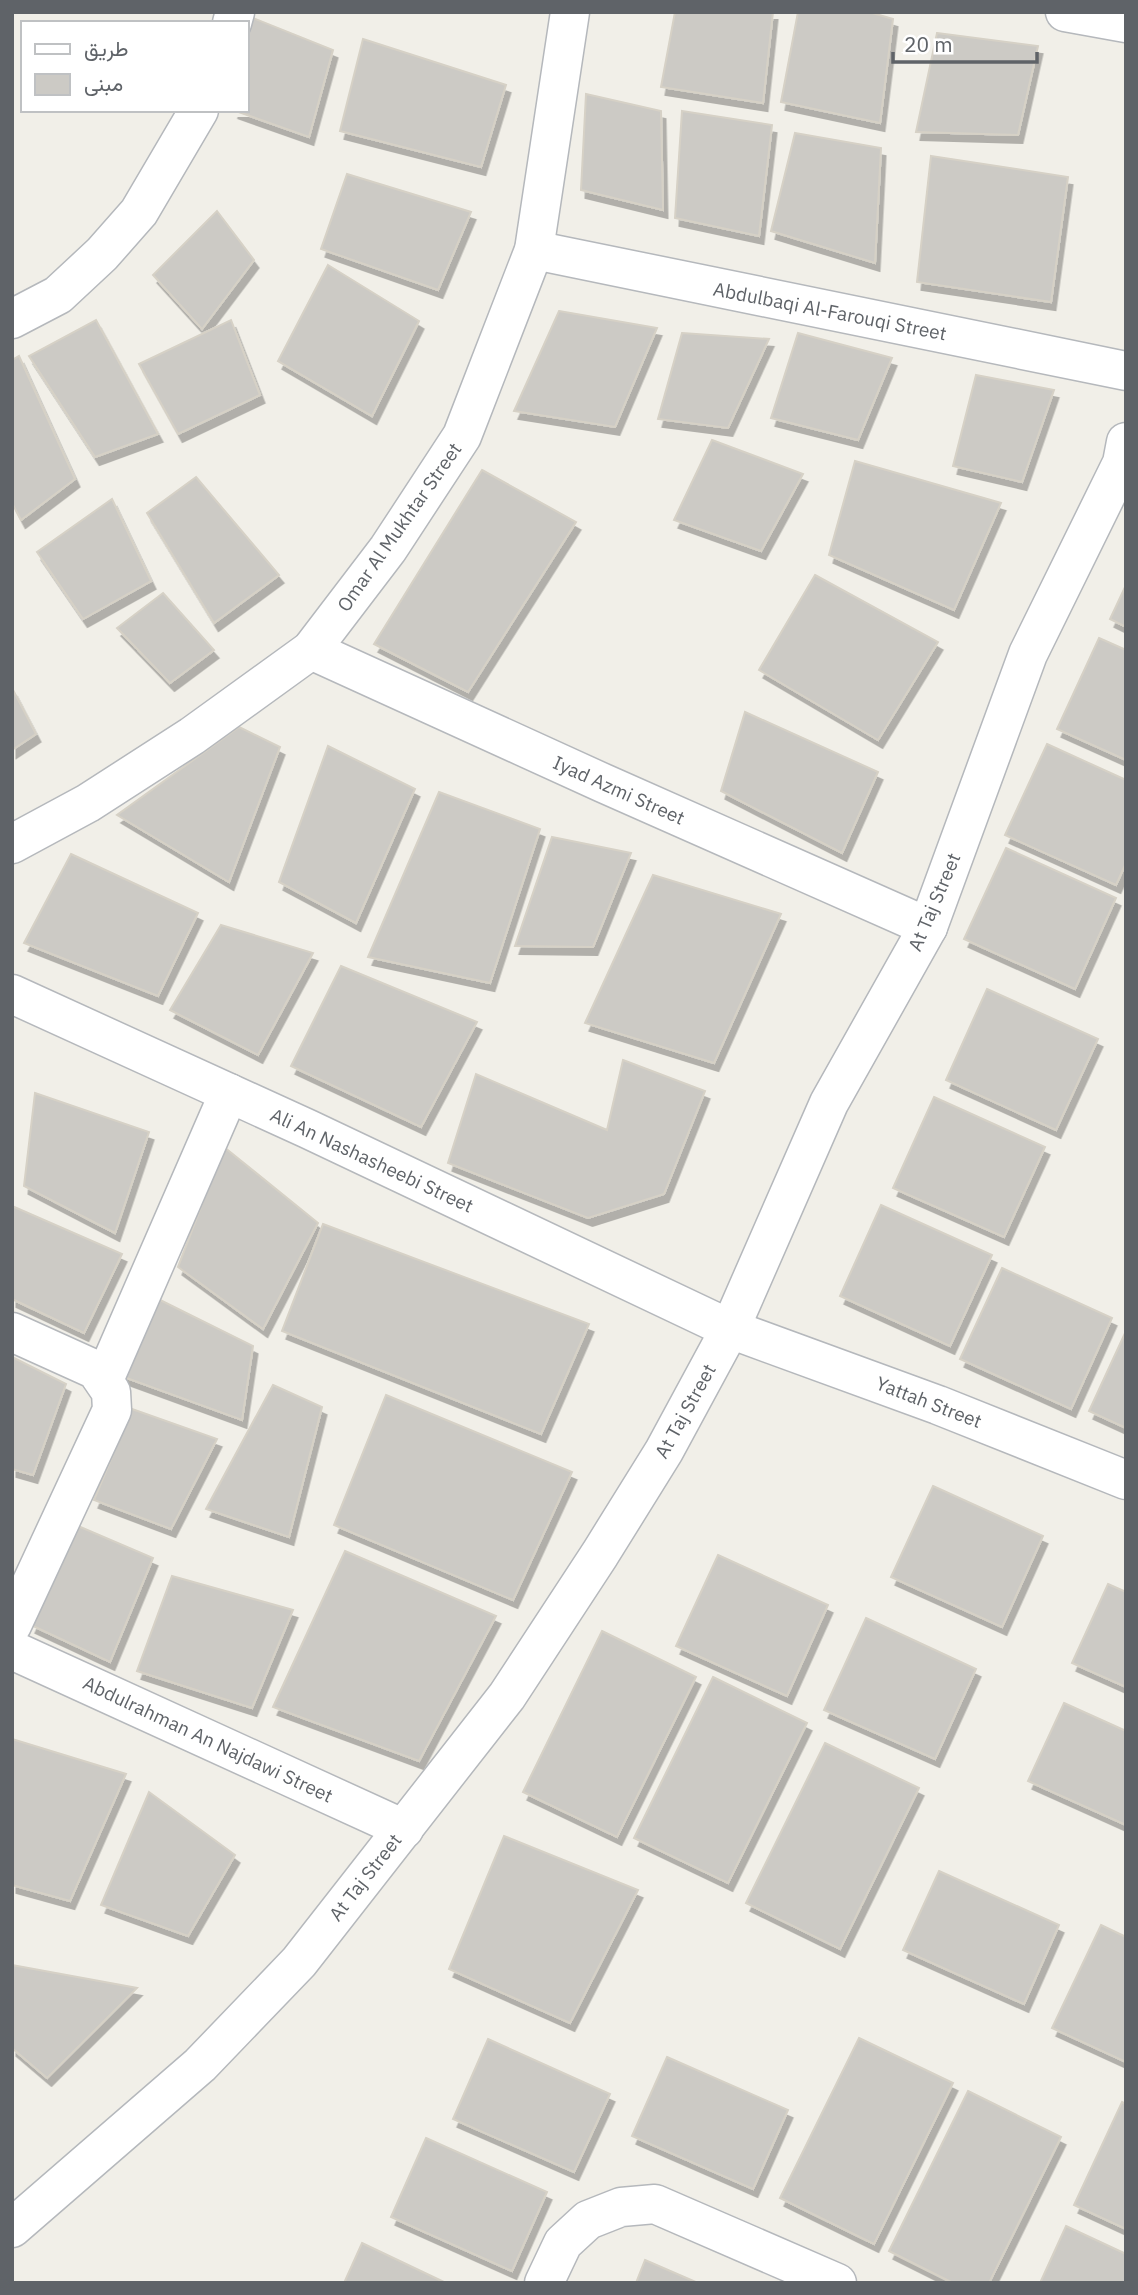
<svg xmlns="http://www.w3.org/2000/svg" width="1138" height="2295" viewBox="0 0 1138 2295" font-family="'IBM Plex Sans',Vazirmatn,sans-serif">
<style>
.building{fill:#cccac5;stroke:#d6d1c6;stroke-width:2;filter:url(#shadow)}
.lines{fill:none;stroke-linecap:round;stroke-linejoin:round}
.minor-casing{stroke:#b5b8bc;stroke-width:41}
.tertiary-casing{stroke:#b5b8bc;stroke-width:41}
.minor{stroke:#fff;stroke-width:38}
.tertiary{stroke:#fff;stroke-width:38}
.labels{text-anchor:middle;stroke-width:5;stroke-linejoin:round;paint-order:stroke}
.street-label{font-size:19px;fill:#5f6368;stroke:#fff}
</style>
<defs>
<filter id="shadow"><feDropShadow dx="4.5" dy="8" stdDeviation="0" flood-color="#0004"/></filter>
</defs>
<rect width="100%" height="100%" fill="#f1efe8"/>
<!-- building -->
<g class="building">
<polygon points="675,12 773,12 763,103 661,87"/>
<polygon points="798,12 869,12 893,19 880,123 781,102"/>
<polygon points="243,14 333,50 309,137 233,110 247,110 247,23"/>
<polygon points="937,33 1038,46 1018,135 916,132"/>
<polygon points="363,39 506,85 481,167 340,131"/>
<polygon points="586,94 661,111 663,210 581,190"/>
<polygon points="682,111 772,125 759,236 675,218"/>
<polygon points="795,133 881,148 875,263 771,231"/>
<polygon points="931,156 1068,177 1051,302 917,282"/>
<polygon points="347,174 471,212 438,290 321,249"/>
<polygon points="217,211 254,260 202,329 153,275"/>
<polygon points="328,265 419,321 372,416 278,361"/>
<polygon points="559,311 657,328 615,427 514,411"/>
<polygon points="96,320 158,434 95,457 29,356"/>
<polygon points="231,320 260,395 178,434 139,364"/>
<polygon points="682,333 769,339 728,428 658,419"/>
<polygon points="798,333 892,358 858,440 771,418"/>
<polygon points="19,356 75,479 21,520 12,503 12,360"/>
<polygon points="976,375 1054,390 1022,482 953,466"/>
<polygon points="712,440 803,474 761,551 674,520"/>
<polygon points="855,461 1001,503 954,610 829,555"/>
<polygon points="482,470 576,522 468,692 374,644"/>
<polygon points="196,477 279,575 214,623 147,513"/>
<polygon points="112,499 151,581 83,619 37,552"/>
<polygon points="815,575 938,642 878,740 759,670"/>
<polygon points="1126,585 1126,627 1110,619"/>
<polygon points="163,593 214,650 170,683 117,628"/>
<polygon points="1099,638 1126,650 1126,760 1057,729"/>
<polygon points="12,688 36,734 12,750"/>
<polygon points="745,712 878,772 842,853 721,791"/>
<polygon points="239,727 280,747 229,882 117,815"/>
<polygon points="1047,744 1126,780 1126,863 1116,885 1005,835"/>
<polygon points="328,746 415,789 356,923 279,882"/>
<polygon points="439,792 540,829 490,983 368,957"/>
<polygon points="552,837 631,853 593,947 515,946"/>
<polygon points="1006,848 1116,898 1075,989 964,939"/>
<polygon points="71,854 198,913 158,996 24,943"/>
<polygon points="653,875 781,914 714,1063 585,1023"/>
<polygon points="221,925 313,953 258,1055 170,1010"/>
<polygon points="341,966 477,1022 421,1127 291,1066"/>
<polygon points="987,989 1098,1039 1056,1130 946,1080"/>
<polygon points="623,1060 705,1091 664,1194 588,1218 448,1163 476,1074 607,1130"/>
<polygon points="35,1093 149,1132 115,1233 24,1186"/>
<polygon points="934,1097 1045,1147 1004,1237 893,1188"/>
<polygon points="224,1147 318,1223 263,1329 178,1267"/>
<polygon points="881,1205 992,1255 950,1346 840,1296"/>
<polygon points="12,1206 122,1254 84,1333 12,1299"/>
<polygon points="323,1224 589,1324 541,1434 282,1331"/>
<polygon points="1002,1268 1112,1318 1071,1409 960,1359"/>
<polygon points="146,1293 253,1346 242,1420 121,1376"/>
<polygon points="1126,1331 1126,1428 1089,1411"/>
<polygon points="12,1357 66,1384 33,1475 12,1469"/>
<polygon points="273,1385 322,1407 289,1537 206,1509"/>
<polygon points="386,1395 572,1472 513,1600 334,1525"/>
<polygon points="132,1409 217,1439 171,1529 94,1500"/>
<polygon points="933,1486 1043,1536 1002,1627 891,1577"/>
<polygon points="78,1526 153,1558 110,1662 31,1625"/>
<polygon points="345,1551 496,1616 419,1761 273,1707"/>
<polygon points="718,1555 828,1605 787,1696 676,1646"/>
<polygon points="172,1576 293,1610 252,1708 137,1671"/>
<polygon points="1108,1584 1126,1592 1126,1687 1072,1663"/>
<polygon points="866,1618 976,1669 935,1759 824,1710"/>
<polygon points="602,1631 696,1677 617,1837 523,1792"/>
<polygon points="713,1677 807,1723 728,1883 634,1838"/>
<polygon points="1064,1703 1126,1731 1126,1825 1028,1781"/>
<polygon points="12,1739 126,1774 70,1901 12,1885"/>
<polygon points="825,1743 919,1788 840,1949 746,1903"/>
<polygon points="149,1792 235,1855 188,1936 101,1905"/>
<polygon points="504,1836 638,1890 570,2023 449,1969"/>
<polygon points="939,1871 1059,1925 1024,2004 903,1950"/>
<polygon points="1101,1925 1126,1937 1126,2062 1052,2028"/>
<polygon points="12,1965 137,1988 47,2078 12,2048"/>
<polygon points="859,2038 953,2083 874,2244 780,2198"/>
<polygon points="488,2039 610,2094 574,2172 453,2119"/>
<polygon points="667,2057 788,2110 753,2189 632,2136"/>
<polygon points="968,2091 1061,2137 989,2283 953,2283 889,2251"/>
<polygon points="1122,2102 1126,2104 1126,2229 1074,2205"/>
<polygon points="426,2138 547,2192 512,2271 391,2217"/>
<polygon points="1066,2226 1126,2254 1126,2283 1040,2283"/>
<polygon points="362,2243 446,2283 344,2283"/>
<polygon points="645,2260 698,2283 636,2283"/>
</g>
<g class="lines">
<!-- minor casing -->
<g class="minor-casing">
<g id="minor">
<polyline points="1065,12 1126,23"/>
<polyline points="232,23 235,12"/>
<polyline points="534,250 1126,371"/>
<polyline points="12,319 58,295 102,254 139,212 199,110"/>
<polyline points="311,650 603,783 928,927"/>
<polyline points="12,844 88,803 192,736 311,650 388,549 462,436 534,250 570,12"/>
<polyline points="12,994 308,1129 730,1329 938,1405 1126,1480"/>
<polyline points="12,1332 96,1370 111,1392 112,1410 12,1625"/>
<polyline points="104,1380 229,1093"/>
<polyline points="12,1650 404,1829"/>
<polyline points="544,2283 563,2243 588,2220 621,2207 655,2204 837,2283"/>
</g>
</g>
<!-- tertiary casing -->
<g class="tertiary-casing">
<polyline id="tertiary" points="12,2228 200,2065 299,1962 507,1696 600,1554 664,1451 730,1329 829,1103 928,927 1028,654 1122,463 1126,442"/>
</g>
<!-- minor -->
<use href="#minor" class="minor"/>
<!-- tertiary -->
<use href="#tertiary" class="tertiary"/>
</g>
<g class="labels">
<!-- street labels -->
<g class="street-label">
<text transform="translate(830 311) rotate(11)" y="7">Abdulbaqi Al-Farouqi Street</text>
<text transform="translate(399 527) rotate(-55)" y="7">Omar Al Mukhtar Street</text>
<text transform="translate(619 790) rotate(24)" y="7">Iyad Azmi Street</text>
<text transform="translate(934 902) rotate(-67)" y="7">At Taj Street</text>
<text transform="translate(372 1160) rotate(25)" y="7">Ali An Nashasheebi Street</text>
<text transform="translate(929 1402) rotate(21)" y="7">Yattah Street</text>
<text transform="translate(685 1411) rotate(-61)" y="7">At Taj Street</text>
<text transform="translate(208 1739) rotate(25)" y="7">Abdulrahman An Najdawi Street</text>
<text transform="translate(365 1877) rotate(-52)" y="7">At Taj Street</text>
</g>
</g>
<!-- border -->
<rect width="1138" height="2295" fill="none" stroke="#5f6368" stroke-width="28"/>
<!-- legend -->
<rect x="21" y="21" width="228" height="91" fill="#ffffff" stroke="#bfc1c3" stroke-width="2"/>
<rect x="35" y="44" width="35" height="10" fill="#ffffff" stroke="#bfc1c3" stroke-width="2"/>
<text x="84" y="56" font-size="21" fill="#5f6368">طريق</text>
<rect x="35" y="74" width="35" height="21" fill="#cccac5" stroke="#bfc1c3" stroke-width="2"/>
<text x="84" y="91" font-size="21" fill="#5f6368">مبنى</text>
<!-- scale -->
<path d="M893 52v10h144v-10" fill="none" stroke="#5f6368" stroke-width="3.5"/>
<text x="904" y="52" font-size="21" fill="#5f6368" stroke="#ffffff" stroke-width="5" paint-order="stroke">20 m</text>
</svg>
